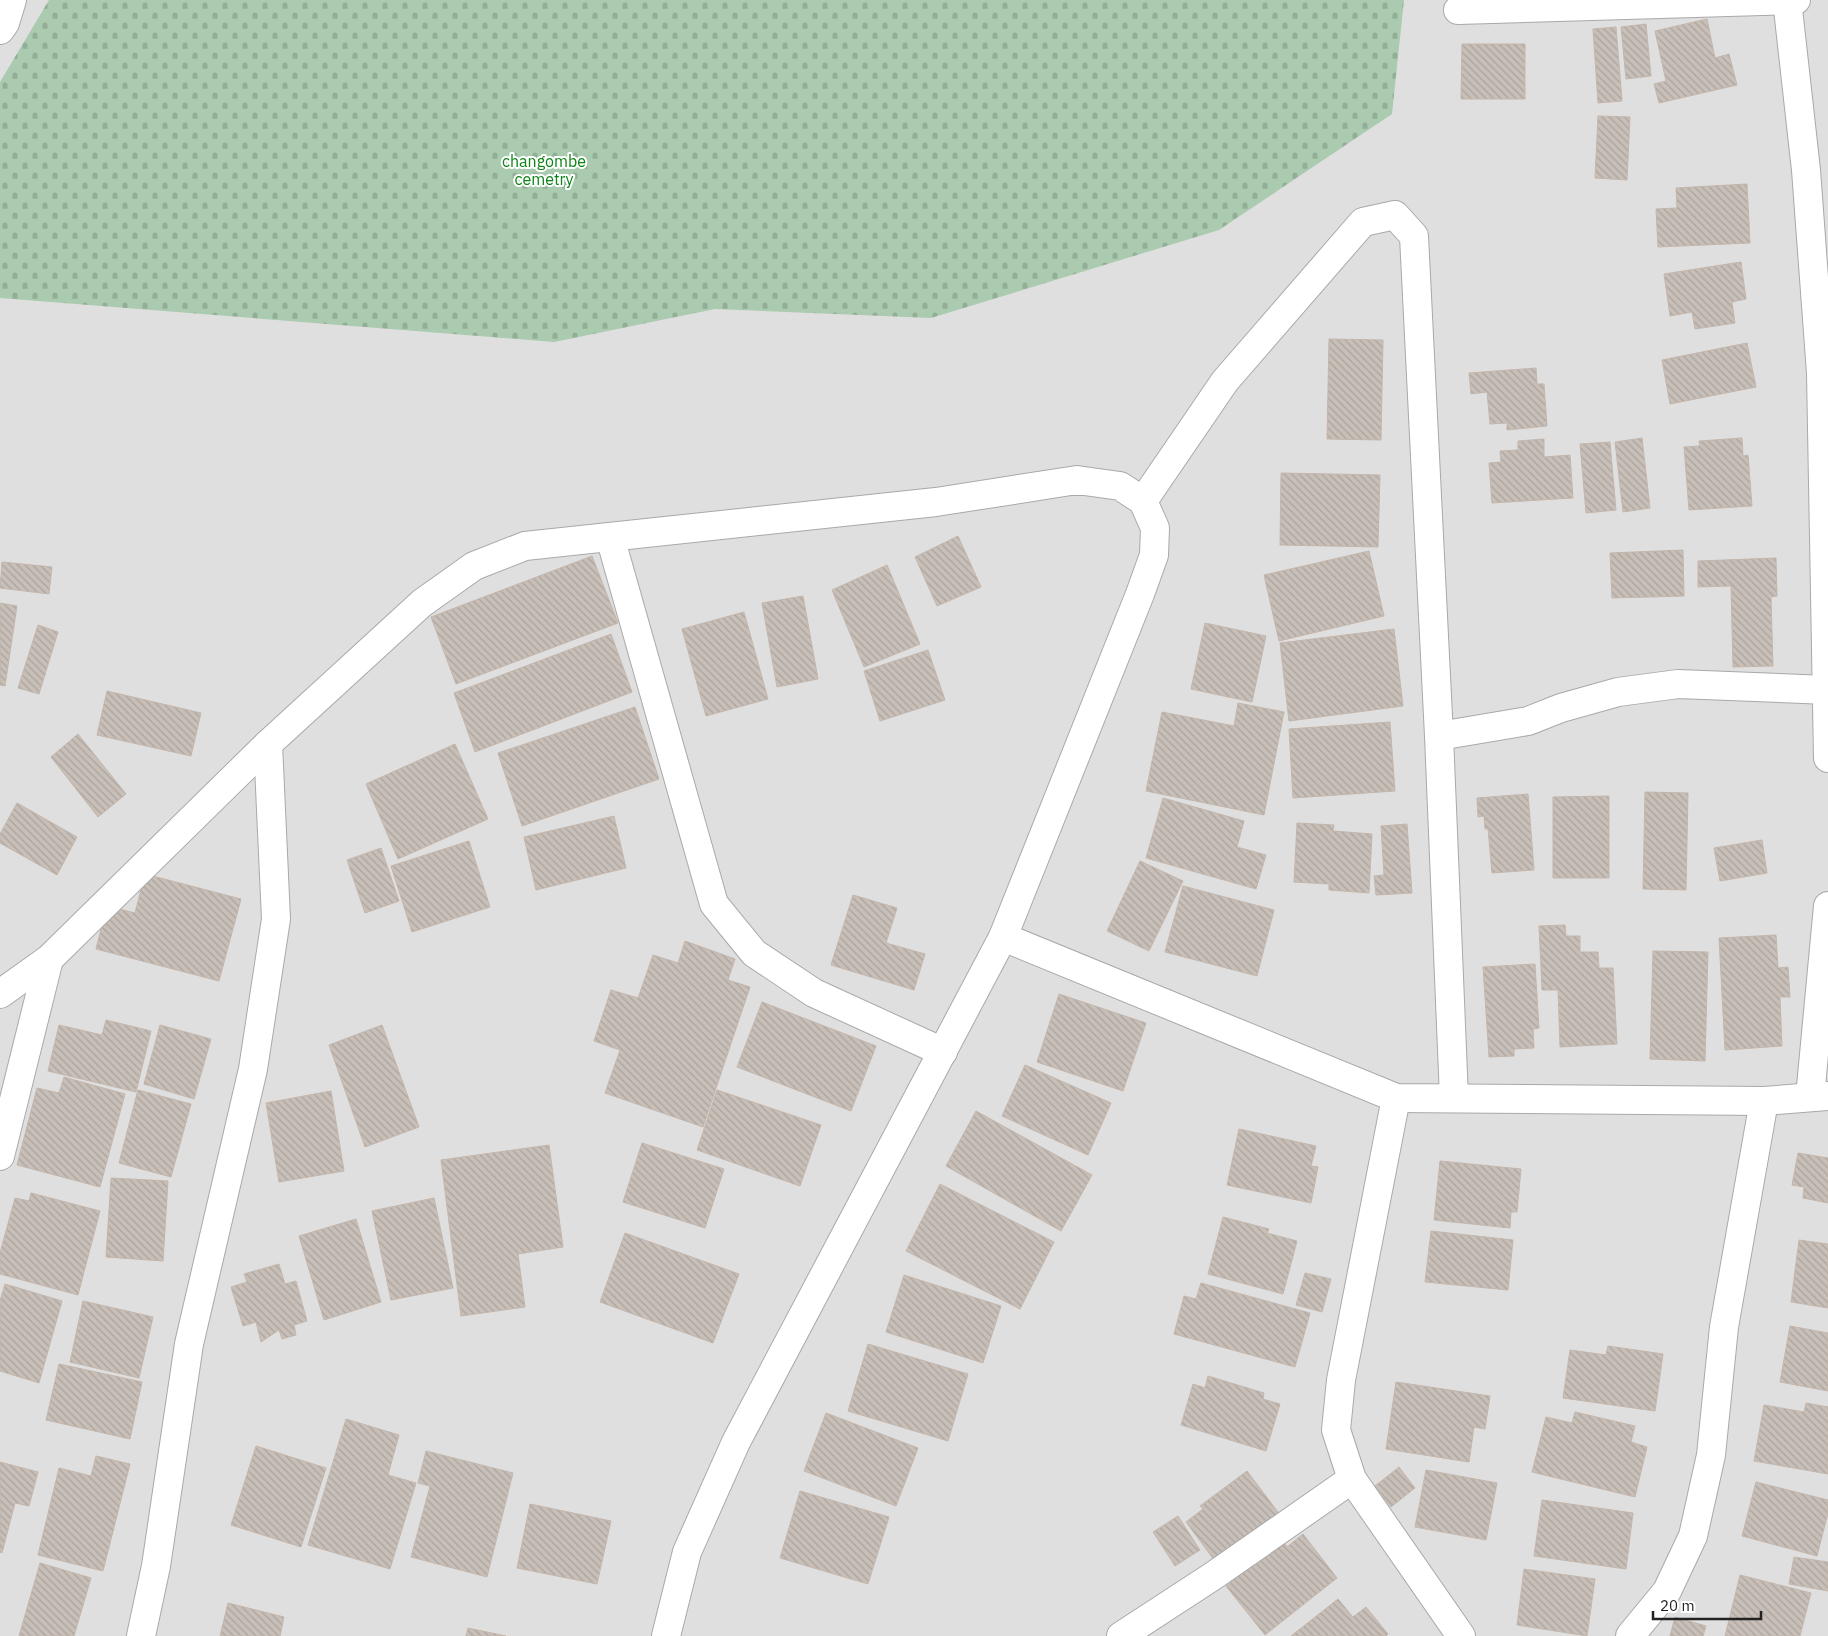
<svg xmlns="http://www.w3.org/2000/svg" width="1828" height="1636" viewBox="0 0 1828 1636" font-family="'IBM Plex Sans',sans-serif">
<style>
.residential{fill:#e0dfdf}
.cemetery{fill:url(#cemetery-stones)}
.building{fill:url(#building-back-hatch);stroke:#c4b6ab}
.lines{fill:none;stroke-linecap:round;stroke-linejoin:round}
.minor-casing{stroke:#a9a9a9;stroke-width:30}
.minor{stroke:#fff;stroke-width:28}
.labels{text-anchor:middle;stroke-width:4;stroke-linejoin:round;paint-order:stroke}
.park-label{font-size:16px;fill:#0c8416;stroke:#fff}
</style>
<defs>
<pattern id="cemetery-stones" width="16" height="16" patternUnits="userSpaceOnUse" patternTransform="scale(1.25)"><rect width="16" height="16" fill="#aacbaf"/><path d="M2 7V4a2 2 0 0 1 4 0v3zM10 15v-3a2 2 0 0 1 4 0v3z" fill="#92ae96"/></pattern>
<pattern id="building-back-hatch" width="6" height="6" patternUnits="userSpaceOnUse" patternTransform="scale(1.25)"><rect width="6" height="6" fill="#c7bfb8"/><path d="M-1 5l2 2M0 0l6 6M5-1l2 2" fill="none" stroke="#aba49e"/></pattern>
</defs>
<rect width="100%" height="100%" fill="#f2efe9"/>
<!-- residential -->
<rect class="residential" x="0" y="0" width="1828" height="1636"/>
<!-- cemetery -->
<polygon class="cemetery" points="49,0 1404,0 1392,114 1219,230 931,318 715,309 554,342 0,298 0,82"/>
<!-- building -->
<g class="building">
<polygon points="1707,19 1715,58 1729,54 1737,85 1659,103 1654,84 1666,81 1655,31"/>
<polygon points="1646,24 1651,76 1626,79 1621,27"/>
<polygon points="1616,27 1622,101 1598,103 1593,29"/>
<polygon points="1462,44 1525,44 1525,99 1461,99"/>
<polygon points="1598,116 1630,117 1627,180 1595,178"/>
<polygon points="1747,184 1750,243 1658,247 1656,209 1677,208 1676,188"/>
<polygon points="1741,262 1746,299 1732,302 1735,323 1695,329 1692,312 1670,316 1664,274"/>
<polygon points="1329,339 1383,340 1381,440 1327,439"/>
<polygon points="1747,343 1756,387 1670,404 1662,360"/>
<polygon points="1536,368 1537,384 1544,384 1547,426 1507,430 1507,423 1490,424 1487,392 1471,394 1469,373"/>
<polygon points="1642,438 1650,508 1623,512 1615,442"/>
<polygon points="1742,438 1743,456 1748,455 1752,506 1689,510 1684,447 1700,446 1699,441"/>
<polygon points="1544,439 1544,457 1570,455 1573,498 1492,503 1489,463 1501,462 1500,451 1518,450 1518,441"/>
<polygon points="1610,442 1616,510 1586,513 1580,444"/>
<polygon points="1281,473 1380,475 1378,547 1280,545"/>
<polygon points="958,536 981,587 937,606 915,557"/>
<polygon points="1683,550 1684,596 1612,598 1610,553"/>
<polygon points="1369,551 1384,616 1279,641 1264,575"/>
<polygon points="592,556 618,623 456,684 431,617"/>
<polygon points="1776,558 1777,596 1771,597 1773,666 1733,667 1731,586 1698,587 1698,561"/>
<polygon points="2,562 52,567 49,594 0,588"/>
<polygon points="887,565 920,644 864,667 832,590"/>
<polygon points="803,596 818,679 777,687 762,603"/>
<polygon points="0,603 17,606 5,686 0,685"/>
<polygon points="744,612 768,699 706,716 682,629"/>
<polygon points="1205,623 1266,636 1252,702 1191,689"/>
<polygon points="38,625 58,632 39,694 18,688"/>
<polygon points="1394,629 1403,706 1289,721 1280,643"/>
<polygon points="611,634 632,692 475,752 454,693"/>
<polygon points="928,650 945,700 880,721 864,671"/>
<polygon points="107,691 201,713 191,756 97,735"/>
<polygon points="1238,703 1284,712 1264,815 1146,791 1162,712 1234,726"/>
<polygon points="635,707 659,779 522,826 498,753"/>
<polygon points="1390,722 1395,791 1293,798 1289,729"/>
<polygon points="78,734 126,794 98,817 51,757"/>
<polygon points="455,744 488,819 398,859 366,784"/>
<polygon points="1645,792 1688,793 1686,890 1643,889"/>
<polygon points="1528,794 1534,870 1492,873 1488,829 1485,829 1484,816 1478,817 1477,798"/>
<polygon points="1609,796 1609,878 1553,878 1553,797"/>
<polygon points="1163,798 1244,821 1237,847 1266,855 1256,889 1146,858"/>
<polygon points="17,803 77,837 57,875 0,843 0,834"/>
<polygon points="614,816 626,868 536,890 524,837"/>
<polygon points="1297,823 1334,825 1333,831 1372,834 1369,893 1329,890 1329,884 1294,882"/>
<polygon points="1407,824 1412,893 1376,895 1374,876 1384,875 1381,826"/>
<polygon points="1762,840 1767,873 1720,881 1714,848"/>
<polygon points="469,841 490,907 412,932 391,866"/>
<polygon points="381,848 399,901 365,913 347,860"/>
<polygon points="1140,861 1183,881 1149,951 1107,931"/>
<polygon points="145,874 241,899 219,981 96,949 107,906 135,913"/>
<polygon points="1183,886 1274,910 1257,976 1165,952"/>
<polygon points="853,895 897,908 886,943 925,954 914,990 831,965"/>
<polygon points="1565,925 1566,936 1580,936 1580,952 1598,952 1599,968 1613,968 1617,1044 1560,1047 1558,990 1542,990 1539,926"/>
<polygon points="1776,935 1778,968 1788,967 1790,997 1780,997 1782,1046 1725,1050 1719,938"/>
<polygon points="685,941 735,959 728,980 750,987 703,1127 605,1093 620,1050 594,1041 611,990 638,998 653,955 678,963"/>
<polygon points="1653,951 1708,952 1705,1061 1650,1059"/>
<polygon points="1535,964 1539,1028 1533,1029 1534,1048 1514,1049 1514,1056 1489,1057 1483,967"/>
<polygon points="1059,994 1146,1023 1123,1091 1037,1062"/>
<polygon points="762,1002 876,1046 851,1111 737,1067"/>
<polygon points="106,1020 151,1031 136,1092 48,1071 59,1025 102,1035"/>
<polygon points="160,1025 211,1039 194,1099 144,1084"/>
<polygon points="382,1025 419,1127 365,1147 329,1045"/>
<polygon points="1025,1065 1111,1103 1088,1155 1002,1116"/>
<polygon points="64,1077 125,1094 100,1187 17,1165 37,1088 59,1093"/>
<polygon points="138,1090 191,1104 171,1177 119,1163"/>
<polygon points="717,1090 821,1125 800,1186 697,1150"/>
<polygon points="331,1091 344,1171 279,1182 266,1103"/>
<polygon points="976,1111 1092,1175 1061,1231 946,1166"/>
<polygon points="1239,1129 1316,1146 1311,1166 1318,1167 1311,1203 1227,1185"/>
<polygon points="642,1143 724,1169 705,1228 623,1202"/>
<polygon points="549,1145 563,1247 518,1254 525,1307 461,1316 441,1160"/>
<polygon points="1798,1153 1828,1158 1828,1203 1803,1198 1804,1187 1792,1185"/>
<polygon points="1440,1161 1521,1169 1517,1212 1511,1212 1510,1228 1434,1220"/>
<polygon points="111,1178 168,1181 163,1261 106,1257"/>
<polygon points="940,1184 1054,1242 1020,1309 906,1251"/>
<polygon points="31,1193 100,1211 78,1295 0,1274 0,1253 15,1198 29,1201"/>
<polygon points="434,1198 453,1288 391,1300 372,1211"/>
<polygon points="1223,1217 1269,1229 1267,1233 1297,1241 1283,1294 1208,1274"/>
<polygon points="356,1219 381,1302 324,1320 299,1236"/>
<polygon points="1431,1231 1513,1240 1508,1290 1425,1282"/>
<polygon points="625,1233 739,1274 713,1343 600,1302"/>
<polygon points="1799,1240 1828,1244 1828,1308 1791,1302"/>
<polygon points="279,1264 285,1284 296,1281 307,1321 294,1325 296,1335 282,1339 279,1330 261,1342 256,1322 243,1326 231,1287 247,1282 244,1274"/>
<polygon points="1305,1273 1331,1279 1322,1312 1296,1305"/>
<polygon points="904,1275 1001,1306 983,1363 886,1332"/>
<polygon points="1201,1283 1310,1313 1295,1367 1174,1334 1184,1296 1196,1299"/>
<polygon points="5,1284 62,1301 39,1383 0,1371 0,1301"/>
<polygon points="83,1301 153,1317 139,1378 70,1362"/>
<polygon points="1790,1326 1828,1333 1828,1391 1780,1382"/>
<polygon points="868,1344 968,1374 948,1441 848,1411"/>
<polygon points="1608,1346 1663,1354 1655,1411 1563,1398 1570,1350 1606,1355"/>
<polygon points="59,1364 142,1382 130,1439 46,1420"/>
<polygon points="1208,1376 1264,1393 1263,1399 1280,1404 1266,1451 1181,1425 1193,1384 1205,1388"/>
<polygon points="1396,1382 1490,1396 1485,1429 1474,1427 1469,1462 1386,1449"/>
<polygon points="1806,1403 1828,1407 1828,1474 1754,1461 1764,1405 1804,1412"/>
<polygon points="1575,1412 1635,1426 1631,1442 1647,1447 1635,1497 1532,1472 1546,1417 1572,1423"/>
<polygon points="826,1413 918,1448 896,1506 804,1471"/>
<polygon points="346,1419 399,1435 388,1475 416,1483 390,1569 308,1545"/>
<polygon points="256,1446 326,1468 301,1547 231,1525"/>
<polygon points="426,1451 513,1473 487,1577 411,1557 430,1486 418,1483"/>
<polygon points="96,1456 130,1464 103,1571 38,1555 59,1468 91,1476"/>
<polygon points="0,1462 38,1472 29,1506 15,1503 2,1553 0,1552"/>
<polygon points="1399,1467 1415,1488 1391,1507 1375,1486"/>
<polygon points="1426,1470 1497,1483 1486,1540 1415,1527"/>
<polygon points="1247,1471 1284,1520 1220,1568 1186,1522 1203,1509 1200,1506"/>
<polygon points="1756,1482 1828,1500 1828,1513 1817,1556 1742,1536"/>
<polygon points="800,1491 889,1517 868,1584 780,1558"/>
<polygon points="1542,1500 1633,1513 1626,1569 1534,1556"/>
<polygon points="530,1504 611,1521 597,1584 517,1568"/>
<polygon points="1178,1516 1200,1550 1175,1566 1153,1532"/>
<polygon points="1303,1534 1337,1578 1265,1635 1226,1586 1283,1541 1287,1547"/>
<polygon points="1794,1557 1828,1562 1828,1591 1789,1584"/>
<polygon points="40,1563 91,1578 74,1636 19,1636"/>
<polygon points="1524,1569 1595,1579 1587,1636 1517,1625"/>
<polygon points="1740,1575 1811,1593 1800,1636 1725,1636"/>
<polygon points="1338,1599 1353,1617 1366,1607 1388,1634 1386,1636 1291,1636"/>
<polygon points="228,1603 284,1617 280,1636 220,1636"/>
<polygon points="1675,1617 1706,1626 1703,1636 1670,1636"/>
<polygon points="468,1628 506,1636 466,1636"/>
</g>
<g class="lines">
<!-- minor casing -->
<g class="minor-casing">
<g id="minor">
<polyline points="1787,0 1806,170 1821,373 1828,758"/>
<polyline points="1458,10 1796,0"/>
<polyline points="0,30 5,23 12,0"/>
<polyline points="1143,501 1225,381 1363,222 1395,215 1414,236 1439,736 1454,1098"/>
<polyline points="610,537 714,904 754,953 814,993 943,1052"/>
<polyline points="1439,736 1528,721 1561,708 1618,692 1678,684 1828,690"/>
<polyline points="1003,937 1396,1098 1764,1101 1828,1096"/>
<polyline points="0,994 49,959 268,744 422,603 474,566 525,546 936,502 1077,480 1120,486 1143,501 1155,528 1154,555 1140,594 1003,937 736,1442 687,1552 666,1636"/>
<polyline points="1810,1097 1828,906"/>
<polyline points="1396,1098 1341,1380 1336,1430 1352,1479 1461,1636"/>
<polyline points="0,1156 49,959"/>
<polyline points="141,1636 156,1566 189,1344 253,1069 276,919 268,744"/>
<polyline points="1121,1636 1213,1576 1352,1479"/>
<polyline points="1630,1636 1667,1591 1693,1536 1711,1455 1724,1327 1764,1101"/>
</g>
</g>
<!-- minor -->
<use href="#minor" class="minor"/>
</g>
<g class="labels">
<!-- park labels -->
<g class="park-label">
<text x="544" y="167">changombe<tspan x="544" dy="18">cemetry</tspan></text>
</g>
</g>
<!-- scale -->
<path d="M1653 1611v8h108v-8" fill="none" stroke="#222222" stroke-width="2.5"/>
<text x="1660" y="1611" font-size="15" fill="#222222" stroke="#ffffff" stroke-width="4" paint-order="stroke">20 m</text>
</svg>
